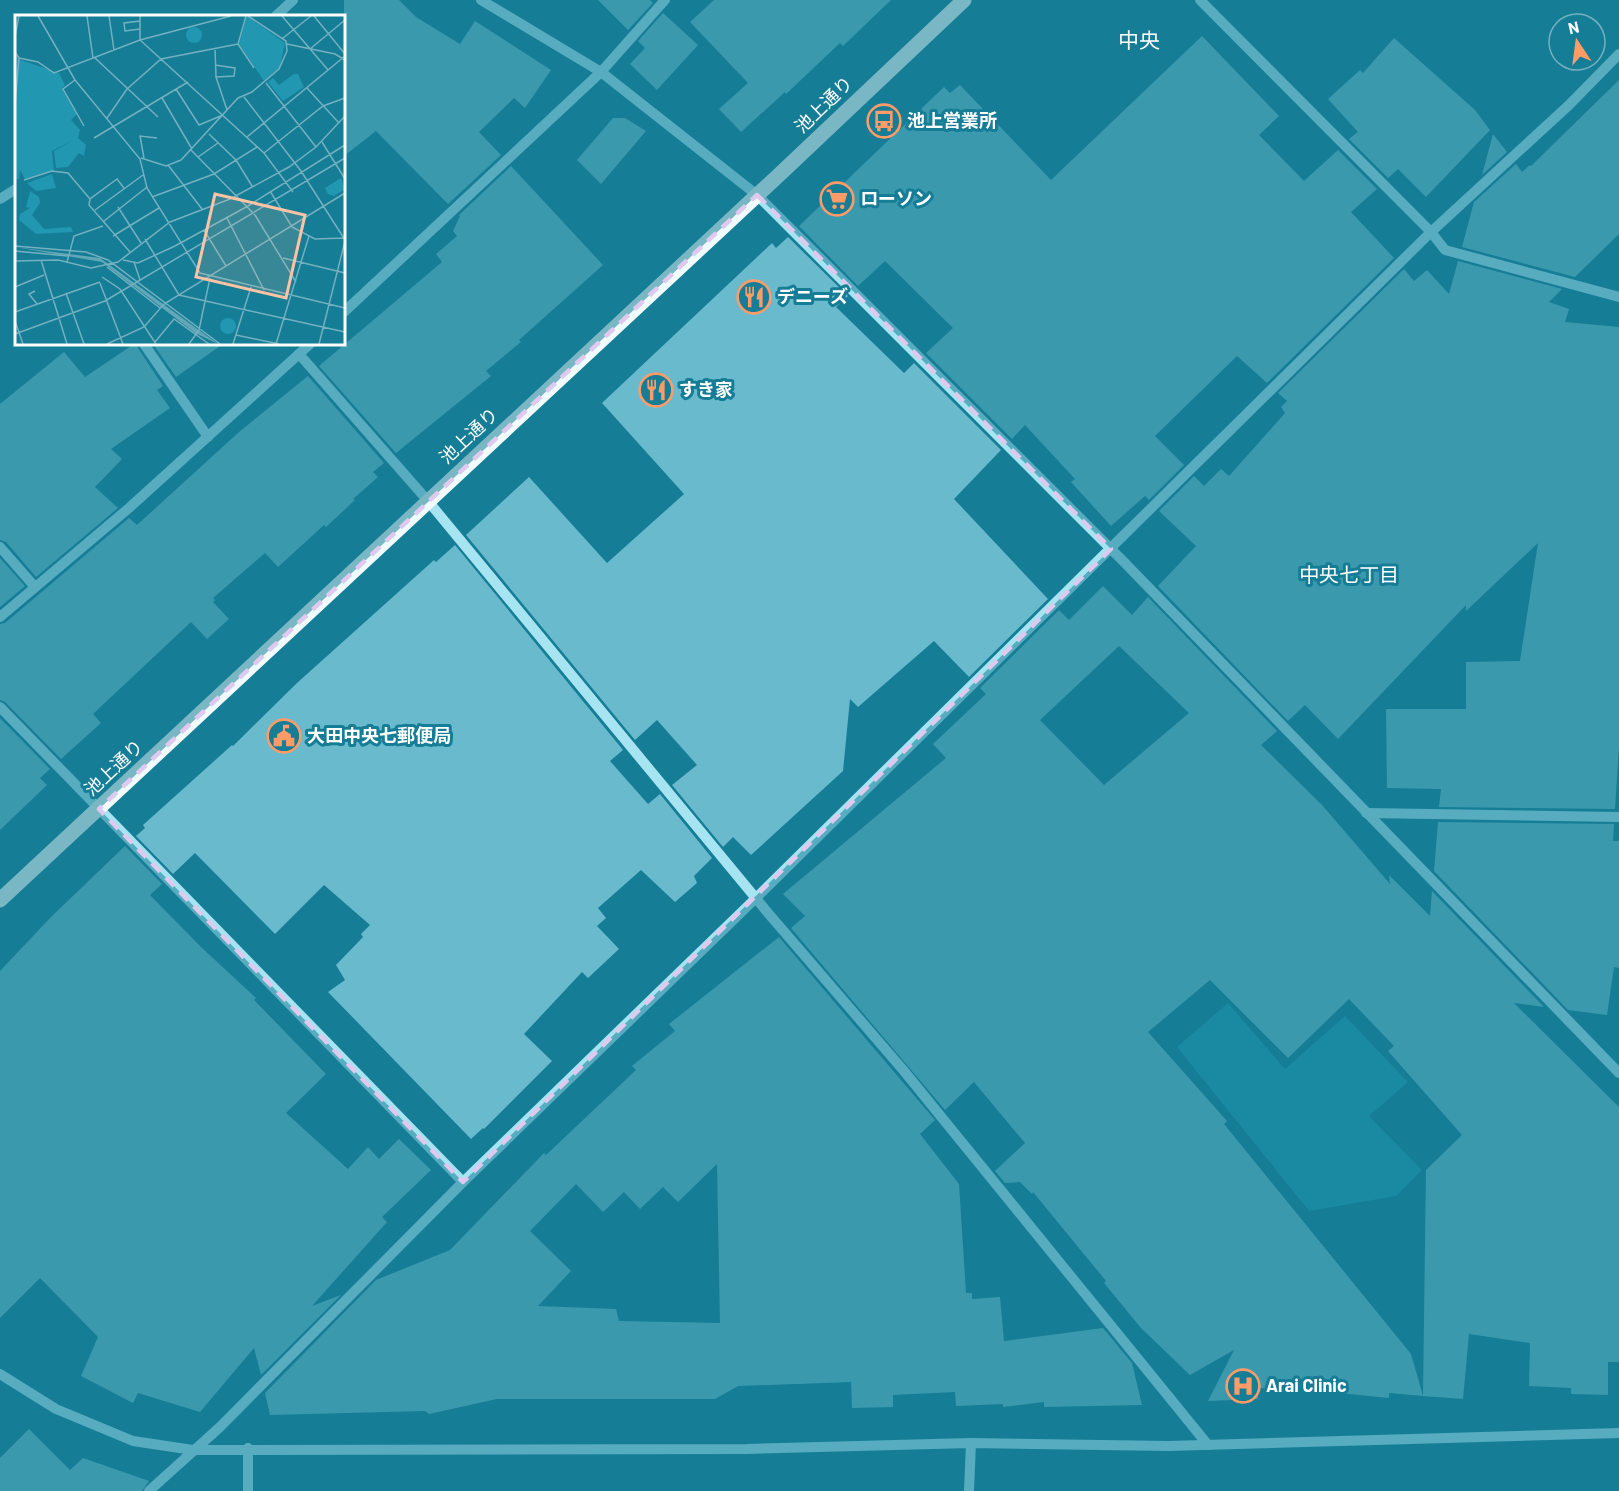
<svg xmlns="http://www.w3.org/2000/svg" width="1619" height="1491" viewBox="0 0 1619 1491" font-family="Barlow,'Noto Sans JP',sans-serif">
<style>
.green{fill:#2197b2}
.building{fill:#69bacd;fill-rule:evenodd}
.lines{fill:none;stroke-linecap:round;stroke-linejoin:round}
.minor{stroke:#a6e4f2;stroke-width:10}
.major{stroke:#f1fcff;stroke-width:15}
.marked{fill:none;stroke:#decaef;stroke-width:4.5;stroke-dasharray:12 8;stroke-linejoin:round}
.labels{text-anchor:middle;stroke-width:6;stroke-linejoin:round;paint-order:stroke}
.street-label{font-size:18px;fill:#fff;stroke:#157d96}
.poi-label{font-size:18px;font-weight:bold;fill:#fff;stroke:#157d96;text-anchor:start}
.neighbourhood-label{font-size:20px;fill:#fff;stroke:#157d96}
.quarter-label{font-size:21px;fill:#fff;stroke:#157d96}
.inset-road{fill:none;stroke:#73b1c0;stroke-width:1.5}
.view{fill:#ffc3a4;fill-opacity:0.15;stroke:#ffc3a4;stroke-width:3}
.inset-edge{fill:none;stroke:#fff;stroke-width:3}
</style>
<rect width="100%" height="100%" fill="#157d96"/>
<!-- green -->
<polygon class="green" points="1228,1003 1285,1069 1345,1016 1408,1082 1369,1116 1422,1170 1396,1196 1309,1211 1177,1047"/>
<!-- building -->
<g class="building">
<polygon points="344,0 399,0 416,17 460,44 475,21 551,70 525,108 514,98 479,132 501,155 448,204 376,131 344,156"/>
<polygon points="598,0 650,0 653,3 628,30"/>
<polygon points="714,0 891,0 843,46 840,43 786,94 785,92 741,132 719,109 748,83 690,22"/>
<polygon points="663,13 698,45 657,90 630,64 645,48 638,41"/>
<polygon points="1202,36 1279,116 1259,135 1304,181 1338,150 1377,189 1351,212 1394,258 1267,383 1237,356 1155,436 1184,465 1149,500 1145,496 1111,526 1071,482 1075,479 1025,425 1012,439 926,353 953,328 885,261 858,286 799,226 944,87 950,93 960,85 1051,180"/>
<polygon points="1394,38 1475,110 1490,130 1426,197 1398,169 1388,178 1349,139 1358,132 1328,99 1360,70 1363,73"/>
<polygon points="1619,80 1619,234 1575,277 1462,247 1474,202 1516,164 1522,172 1530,165 1531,166"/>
<polygon points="613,118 625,118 646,131 601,184 577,160"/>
<polygon points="1493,134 1507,152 1482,175"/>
<polygon points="511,166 603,265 519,340 521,342 486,371 491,376 396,453 319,366 442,262 436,254 457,236 453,231 460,216 459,215"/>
<polygon points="788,237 848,296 836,307 904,373 914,363 1001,450 954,499 1048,599 969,677 934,641 858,707 850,699 843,771 751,855 733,837 723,847 672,785 697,765 657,720 635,740 466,535 529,477 607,563 684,494 602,403 772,243 776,248"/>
<polygon points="1458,261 1562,289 1549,302 1569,309 1565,322 1619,327 1619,745 1615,809 1439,807 1441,789 1387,788 1386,709 1466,709 1466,662 1520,661 1538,543 1466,611 1466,605 1338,739 1305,705 1288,721 1158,586 1196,546 1159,511 1194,476 1204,486 1221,469 1229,476 1285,413 1281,407 1287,401 1278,393 1404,269 1414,281 1427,270 1449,294"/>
<polygon points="134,344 137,344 138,348 163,386 157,390 170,408 111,449 122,459 95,487 118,508 36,577 6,542 0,540 0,404 64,352 85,377"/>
<polygon points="153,344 223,344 176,377"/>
<polygon points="308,376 384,463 373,472 378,477 353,499 355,500 326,527 324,525 278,567 265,553 213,598 215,600 213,602 229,619 207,639 191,622 93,714 101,723 61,759 5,702 0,700 0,624 5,623 129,518 137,525 239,432"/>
<polygon points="455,545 623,750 610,761 648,804 660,794 712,858 694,876 697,883 675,902 641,870 598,908 606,918 597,926 619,949 588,978 582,972 524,1034 552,1061 484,1129 483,1128 471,1139 328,992 345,980 336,965 363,937 361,934 370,925 324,885 275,934 195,853 173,874 136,836 145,828 143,825 232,745 233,746 297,683 434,560 436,562"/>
<polygon points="0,558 25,586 0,607"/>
<path d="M1103,586L1132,615L1148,597L1277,731L1261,745L1322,805L1390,884L1389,875L1430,916L1432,891L1544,1007L1514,1003L1619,1107V1362H1608V1395L1571,1394V1388L1529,1386L1530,1343L1469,1334L1463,1399L1423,1396L1426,1170L1462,1135L1388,1051L1394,1046L1349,999L1288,1058L1210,980L1148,1032L1227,1121L1224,1124L1411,1354L1423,1396L1389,1393V1398L1329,1392L1258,1388V1399L1208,1401L1234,1350L1190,1375L1141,1328L1104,1283L1106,1281L1033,1192L1032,1194L1020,1182L1005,1183L995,1171L1025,1143L974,1082L945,1110L791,928L805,916L783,894L946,758L933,744L986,694L980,688L1059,610L1069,620ZM1119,646L1189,713L1104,785L1040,720Z"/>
<polygon points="0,718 50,769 40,778 47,785 0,830"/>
<polygon points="1438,822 1614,824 1613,841 1619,841 1619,968 1614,967 1607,1015 1568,1010 1434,871"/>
<polygon points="125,846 162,884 150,895 201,947 256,998 254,1000 326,1074 286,1113 348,1169 368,1147 379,1159 399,1139 431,1170 382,1217 387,1222 312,1306 341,1295 261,1375 254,1348 200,1412 138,1393 133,1403 81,1376 98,1337 40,1278 0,1318 0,971 51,917"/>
<path d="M779,937L935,1120L920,1134L959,1184L966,1293H972V1299L1000,1297L1004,1341L1103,1328L1132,1363L1142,1405L1044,1407V1402L1003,1407V1404L956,1406L955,1392L893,1395V1407L852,1408L851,1382L738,1386L715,1399H497L429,1414L425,1411L270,1415L265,1393L376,1280L450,1250L544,1153L546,1155L636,1070L632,1066L675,1031L669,1024ZM717,1164L720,1323L619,1321L616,1309L538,1306L571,1271L530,1231L576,1184L603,1212L624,1192L640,1209L663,1187L678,1202Z"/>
<polygon points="29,1429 70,1470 83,1458 149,1481 142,1491 0,1491 0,1458"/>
</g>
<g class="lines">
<!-- minor -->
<g class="minor">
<polyline points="481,0 601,72 757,195 1124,562 1619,1073"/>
<polyline points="1200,0 1431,232 1445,250 1619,297"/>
<polyline points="276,16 293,0"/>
<polyline points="0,199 16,189"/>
<polyline points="344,312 601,72 665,0"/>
<polyline points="144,344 208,437"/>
<polyline points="299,354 428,501 768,913 904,1071 1208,1445"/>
<polyline points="0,547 35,587"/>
<polyline points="0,617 129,508 310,344"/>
<polyline points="0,707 463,1182"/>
<polyline points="1366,813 1619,817"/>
<polyline points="0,1374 56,1409 133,1441 193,1450 747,1449 971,1443 1169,1446 1619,1433"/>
<polyline points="149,1491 220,1427 463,1182 756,898 1431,232 1569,105 1619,54"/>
<polyline points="248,1491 248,1448"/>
<polyline points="969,1491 971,1443"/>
</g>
<!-- major -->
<polyline class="major" points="0,900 781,173 964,0"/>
</g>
<!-- marked area -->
<path d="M0 0H1619V1491H0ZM757,195L1111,549L463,1182L99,809Z" fill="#157d96" fill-opacity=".55" fill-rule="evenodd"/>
<path class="marked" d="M757,195L1111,549L463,1182L99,809Z"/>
<!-- icons -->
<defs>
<g id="bus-ring" transform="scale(1.725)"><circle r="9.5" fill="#157d96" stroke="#ff9b67" stroke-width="1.5"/><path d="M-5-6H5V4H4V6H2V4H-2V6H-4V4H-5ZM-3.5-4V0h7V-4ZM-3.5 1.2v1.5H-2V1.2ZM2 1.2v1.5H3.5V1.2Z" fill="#ff9b67"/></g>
<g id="supermarket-ring" transform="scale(1.725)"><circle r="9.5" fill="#157d96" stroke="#ff9b67" stroke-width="1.5"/><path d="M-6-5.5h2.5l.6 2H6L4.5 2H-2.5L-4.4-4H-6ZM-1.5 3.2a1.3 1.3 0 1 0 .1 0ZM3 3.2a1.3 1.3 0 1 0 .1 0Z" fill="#ff9b67"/></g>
<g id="restaurant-ring" transform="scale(1.725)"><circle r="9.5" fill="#157d96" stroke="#ff9b67" stroke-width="1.5"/><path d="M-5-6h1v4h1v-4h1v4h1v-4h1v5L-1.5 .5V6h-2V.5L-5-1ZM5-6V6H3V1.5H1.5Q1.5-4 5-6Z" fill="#ff9b67"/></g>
<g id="civic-ring" transform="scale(1.725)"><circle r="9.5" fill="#157d96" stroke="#ff9b67" stroke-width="1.5"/><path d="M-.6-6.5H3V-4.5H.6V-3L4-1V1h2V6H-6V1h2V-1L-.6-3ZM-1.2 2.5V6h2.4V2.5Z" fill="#ff9b67"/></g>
<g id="hospital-ring" transform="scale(1.725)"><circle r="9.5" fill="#157d96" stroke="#ff9b67" stroke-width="1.5"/><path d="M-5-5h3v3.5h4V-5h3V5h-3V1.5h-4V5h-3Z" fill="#ff9b67"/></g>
</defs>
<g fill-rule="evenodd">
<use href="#bus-ring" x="884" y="121"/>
<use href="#supermarket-ring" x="837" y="199"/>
<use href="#restaurant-ring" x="754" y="297"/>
<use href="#restaurant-ring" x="656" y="390"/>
<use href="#civic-ring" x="284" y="736"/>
<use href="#hospital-ring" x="1243" y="1386"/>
</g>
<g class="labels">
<!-- street labels -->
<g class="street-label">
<text transform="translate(824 105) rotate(-44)" y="6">池上通り</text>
<text transform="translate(469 436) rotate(-43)" y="6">池上通り</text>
<text transform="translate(114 768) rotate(-43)" y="6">池上通り</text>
</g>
<!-- poi labels -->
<g class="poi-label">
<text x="907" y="127">池上営業所</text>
<text x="860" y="205">ローソン</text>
<text x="777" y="303">デニーズ</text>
<text x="679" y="396">すき家</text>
<text x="307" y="742">大田中央七郵便局</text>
<text x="1266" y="1392">Arai Clinic</text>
</g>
<!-- neighbourhood labels -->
<g class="neighbourhood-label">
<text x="1349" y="582">中央七丁目</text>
</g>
<!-- quarter labels -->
<g class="quarter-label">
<text x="1139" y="48">中央</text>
</g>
</g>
<!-- overview -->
<g transform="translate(15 15)">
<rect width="330" height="330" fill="#157d96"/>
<path d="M232,1L270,28L265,52L249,66L224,29ZM171 20a8 8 0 1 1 16 0a8 8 0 1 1-16 0ZM0,37L3,44L44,58L50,70L47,73L62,99L56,105L65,115L63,123L71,130L69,141L64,138L53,152L41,153L39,136L58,125L37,136L39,156L10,164L5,155L4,164H0ZM279,59H283L289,72L268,86L253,67L258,63L264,70ZM37,159L41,173L21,176L12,168ZM326,163L330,174L319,181L313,179L310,173ZM15,176L24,182L25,188L17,200L29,214L56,212L58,217L21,219L4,205L5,199L15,193L11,192ZM205 311a8 8 0 1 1 16 0a8 8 0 1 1-16 0Z" fill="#2197b2"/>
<path d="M0,232L85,243L203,329L180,318L87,247Z" fill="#62a7b8"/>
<path class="inset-road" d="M23,1L60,65L125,144L132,173L185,258L330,293M72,1L78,43M94,1L99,35M125,1V25L249,138L278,177M231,1L223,29L239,53M267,1L313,55M299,1L330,39M125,14L110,16L109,8L125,6M0,21L4,1M268,23L296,1M272,29L320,39L330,45M200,33L201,62L212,95M295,34L330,5M0,37L4,43L0,90M4,43L23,47L39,58L125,25L216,1M80,43L143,102M200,50L220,53L219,61L201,62M60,65L48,74L69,111M251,68L301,132M292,73L324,108M161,74L184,110L208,100M229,82L286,156L330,225M147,83L177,134M92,103L112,74L146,44L223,29M194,119L221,145L237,171M232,122L330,41M79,123L173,67M307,127L330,164M176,135L240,200L281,267M249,138L308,91L330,83M183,142L203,128M126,143L151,151L166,145L223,83L237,77L264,54L272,36L271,26L233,1M129,143L125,121L142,123M153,150L187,194M9,165L37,156L53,158L75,184M109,173L102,164L75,184L74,190L115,237M255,176L277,212L300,224L329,223M137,182L199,159L242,132M103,192L126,228M80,195L128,160M212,203L249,275M89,206L132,172M189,215L211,251M98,221L144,193M130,224L164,280L330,317M0,231L71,237L93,245L205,329M0,236L53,241M268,243L330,258M26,245L52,329M108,245L123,248L160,231L233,191L330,130M0,246L43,245L76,253L103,247L155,207L215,184L274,152L301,132L330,101M52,247L59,221L88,211M119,247L125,265M92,252L145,293M87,262L105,274L141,329M85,268L108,329M0,272L29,260M20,276L14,279L22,289M51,278L69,329M0,297L85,267M0,306L8,329M0,319L90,286L330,143M221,320L264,329M140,327L159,304L194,329M92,329L129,312L149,289L330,178M174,329L184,315L195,263M218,329L236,272M261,329L294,221M304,329L330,226"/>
<path class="view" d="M200,179L290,200L271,283L181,262Z"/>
<rect width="330" height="330" class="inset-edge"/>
</g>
<!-- north arrow -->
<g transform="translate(1577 42) rotate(347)"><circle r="28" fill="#157d96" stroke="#73b1c0" stroke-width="1.5"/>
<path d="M0-4.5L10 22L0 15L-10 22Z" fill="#ff9b67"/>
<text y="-9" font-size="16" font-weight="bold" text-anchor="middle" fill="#ffffff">N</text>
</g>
</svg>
